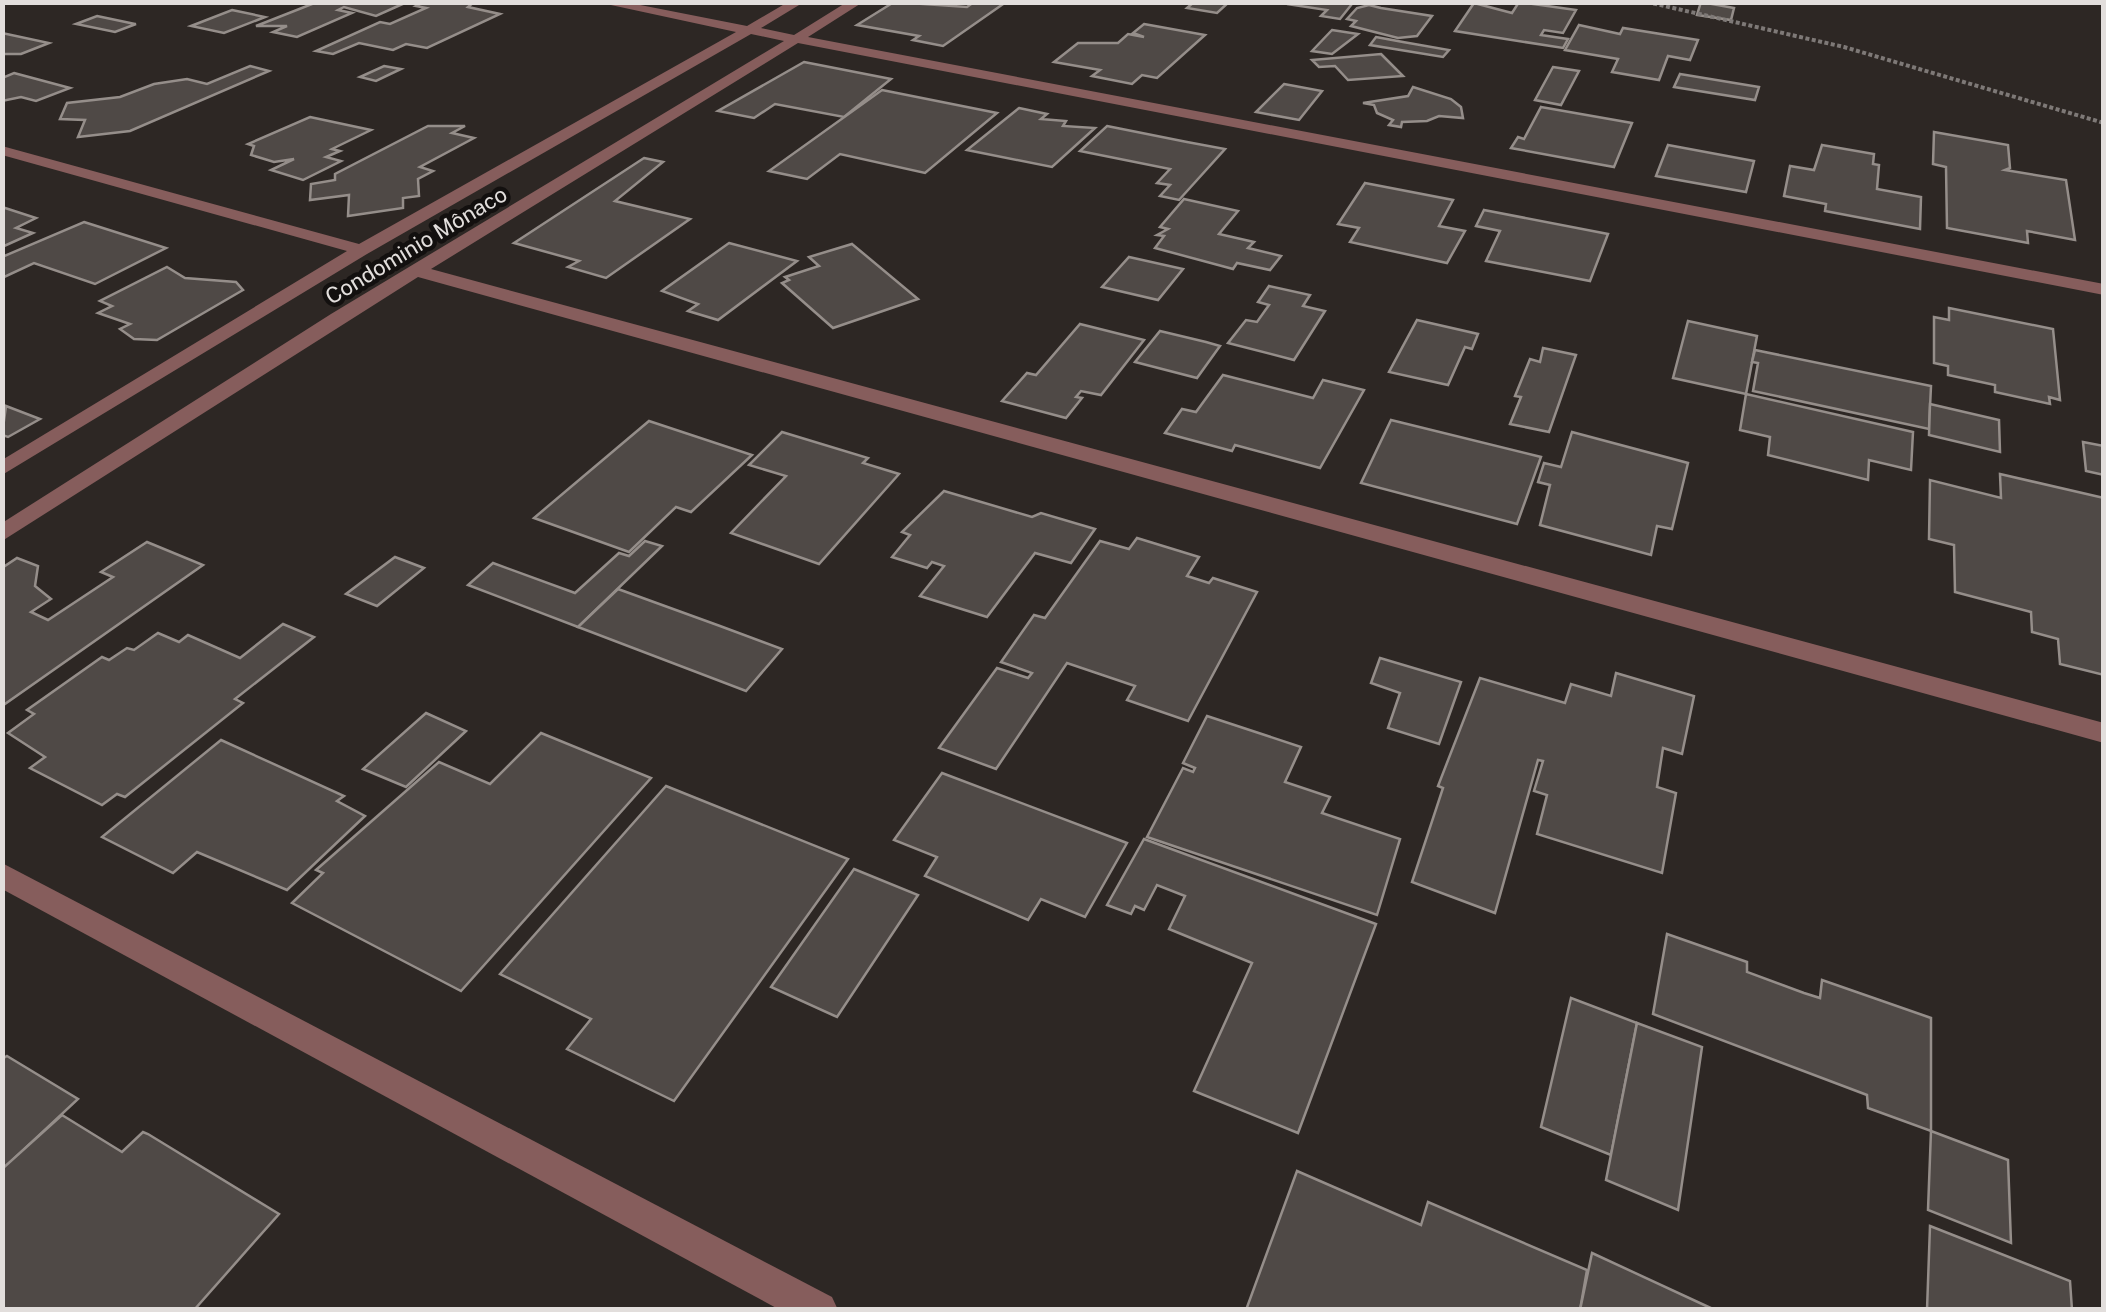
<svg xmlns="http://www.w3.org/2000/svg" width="2106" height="1312" viewBox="0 0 2106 1312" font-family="'Public Sans',sans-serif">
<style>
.building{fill:#4f4946;stroke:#958e8a;stroke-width:2.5}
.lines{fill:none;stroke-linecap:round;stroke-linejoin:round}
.path{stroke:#7e7977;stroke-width:4;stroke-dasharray:4 2.5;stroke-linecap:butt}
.street{fill:#865d5c;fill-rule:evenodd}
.labels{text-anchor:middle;stroke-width:9;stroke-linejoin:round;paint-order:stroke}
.far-street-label{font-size:22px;fill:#e2dedc;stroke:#13100f}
</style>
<rect width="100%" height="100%" fill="#2d2724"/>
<!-- building -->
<g class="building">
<polygon points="317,2 407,2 376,16 344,7 338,10 352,13 297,37 273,32 287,26 256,26"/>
<polygon points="424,2 474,2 468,7 500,14 427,48 406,44 393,50 359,43 333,54 316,51 380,22 390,24 426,8 416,6"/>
<polygon points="894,2 967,7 974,2 1006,2 943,46 913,40 919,36 857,25"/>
<polygon points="1194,2 1229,2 1217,13 1187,8"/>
<polygon points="1340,2 1352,4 1340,19 1321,16 1327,10 1287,4"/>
<polygon points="1519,2 1576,10 1563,33 1544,30 1541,35 1568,39 1563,48 1455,31 1474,3 1512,13"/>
<polygon points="1701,2 1734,8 1731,20 1697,15"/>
<polygon points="1369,5 1381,8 1432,16 1417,36 1398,38 1351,26 1356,21 1347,19 1357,8"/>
<polygon points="232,10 265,17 224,33 191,26"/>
<polygon points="97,16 135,24 136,24 115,32 76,24"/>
<polygon points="1144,24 1205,35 1157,78 1142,75 1132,84 1092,76 1100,70 1054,62 1078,43 1118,43 1128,34 1144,37 1133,33"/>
<polygon points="1579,25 1620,34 1623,28 1698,40 1690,60 1668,56 1659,80 1612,72 1618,59 1565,50"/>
<polygon points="1332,30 1358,34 1332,54 1312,51"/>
<polygon points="2,33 49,43 21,54 2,54"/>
<polygon points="1376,37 1403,42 1449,50 1443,57 1370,45"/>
<polygon points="1381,54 1403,76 1348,80 1335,66 1319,67 1312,60"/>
<polygon points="804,62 891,79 844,117 775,104 754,118 718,111"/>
<polygon points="250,66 269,71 130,131 78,137 85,120 60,119 67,103 120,97 154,84 187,79 207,84"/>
<polygon points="384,66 401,69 376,81 360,77"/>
<polygon points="1553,67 1579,71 1561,105 1535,100"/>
<polygon points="14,73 70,88 36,101 21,97 2,101 2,78"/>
<polygon points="1680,74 1759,87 1755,100 1674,87"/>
<polygon points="1284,84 1322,91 1299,120 1256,112"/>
<polygon points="1413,87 1451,99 1461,107 1463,118 1439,116 1427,121 1402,122 1401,127 1389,125 1393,120 1377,113 1374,105 1363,103 1408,96"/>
<polygon points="882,90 997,113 925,173 840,154 807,179 769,171"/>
<polygon points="1541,107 1632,123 1614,167 1511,148 1518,137 1524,139"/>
<polygon points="1019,108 1047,114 1041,119 1066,121 1063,126 1095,128 1052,167 967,150"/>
<polygon points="310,117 371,130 332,149 340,151 326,157 341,161 303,180 271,170 294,159 274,162 251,155 254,146 248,144"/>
<polygon points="428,126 465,126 452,133 474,138 420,167 433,171 418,179 419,196 403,198 403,208 348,216 349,195 310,200 311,184 335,180 335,174"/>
<polygon points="1107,126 1187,142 1225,149 1179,200 1160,196 1170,185 1157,183 1170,169 1080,151"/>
<polygon points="1934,132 2008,145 2010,168 2005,170 2066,180 2075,240 2027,231 2028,243 1947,228 1946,167 1933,164"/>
<polygon points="1668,145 1754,161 1746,192 1656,176"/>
<polygon points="1822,145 1874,154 1873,164 1879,165 1877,189 1921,197 1920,229 1825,211 1826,204 1784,196 1790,166 1814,170"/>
<polygon points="644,158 663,162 615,201 690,219 606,278 568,267 579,261 514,243"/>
<polygon points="1365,183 1453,200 1439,226 1465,231 1447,263 1350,242 1359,228 1338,224"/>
<polygon points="1184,199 1238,211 1219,234 1254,242 1248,248 1281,256 1270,270 1237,263 1233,269 1155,248 1164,236 1157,235 1168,229 1160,227"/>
<polygon points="2,207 36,218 16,228 33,233 2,247"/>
<polygon points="1484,210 1608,234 1590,281 1486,261 1500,231 1476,226"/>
<polygon points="84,222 166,248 95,284 34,263 2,278 2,257"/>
<polygon points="729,243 797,261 718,320 688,311 698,304 662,291"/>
<polygon points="852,244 918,299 833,328 782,283 789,280 785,277 819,266 809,257"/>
<polygon points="1129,257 1183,269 1158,300 1102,287"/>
<polygon points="167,267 185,278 236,282 243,290 157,340 134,339 120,329 130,324 98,313 112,306 100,301"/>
<polygon points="1269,286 1310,295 1303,306 1325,311 1294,360 1228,343 1246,320 1257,322 1269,305 1258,302"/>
<polygon points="1949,308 2053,329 2060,400 2049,397 2050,404 1995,392 1995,385 1948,375 1948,366 1934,363 1934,317 1949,320"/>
<polygon points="1417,320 1478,334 1472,349 1465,347 1448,385 1389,372"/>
<polygon points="1688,321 1757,336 1746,394 1673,378"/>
<polygon points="1080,324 1144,340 1101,395 1081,391 1076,397 1082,398 1066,418 1002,401 1027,373 1036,375"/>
<polygon points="1160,331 1206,342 1220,346 1197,378 1135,362"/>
<polygon points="1543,348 1576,355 1549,432 1510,424 1521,397 1515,396 1530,359 1540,362"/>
<polygon points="1755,350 1931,386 1929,429 1753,391 1758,363 1752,362"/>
<polygon points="1223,375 1313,398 1323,380 1364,390 1320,468 1235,445 1232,451 1165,433 1182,409 1196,412"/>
<polygon points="1746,394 1913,432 1911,470 1869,460 1868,480 1768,455 1770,437 1740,430"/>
<polygon points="1930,404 1999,420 2000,452 1929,435"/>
<polygon points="6,406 40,419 8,437 2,435"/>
<polygon points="1391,420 1541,457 1517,524 1361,483"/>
<polygon points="649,421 752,455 691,512 676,507 629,552 534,518"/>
<polygon points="782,432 868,458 863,463 899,474 819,564 731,533 786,476 749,465"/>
<polygon points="1572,432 1688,463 1672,529 1657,526 1651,555 1540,525 1550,485 1538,482 1544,463 1561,467"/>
<polygon points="2083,442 2104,446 2104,475 2086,471"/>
<polygon points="2000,474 2104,498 2104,675 2060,664 2058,639 2032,632 2031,612 1955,592 1954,545 1929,539 1930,480 2001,498"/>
<polygon points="944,491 1032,517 1041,513 1095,529 1071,563 1035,553 987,617 920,596 944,566 932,562 927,568 892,557 910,535 902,532"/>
<polygon points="1137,538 1199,557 1187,576 1209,583 1213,578 1257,592 1188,721 1127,700 1135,686 1067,663 996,769 939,748 997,668 1028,678 1032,673 1001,662 1034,615 1045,618 1100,541 1129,549"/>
<polygon points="645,541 662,546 578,627 468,585 493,563 575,593 619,553 629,556"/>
<polygon points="147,542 203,565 2,706 2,568 17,558 38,566 35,586 51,599 31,612 48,620 113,577 101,572"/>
<polygon points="395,557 424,568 377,606 346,594"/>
<polygon points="618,589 720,626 782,649 746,691 578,627"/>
<polygon points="283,624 314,637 235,699 243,703 125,797 117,794 102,805 30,768 45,757 8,733 34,714 27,710 102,657 109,660 127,648 134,650 158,633 179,642 188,635 240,658"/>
<polygon points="1380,658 1461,682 1439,744 1388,728 1400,693 1371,683"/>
<polygon points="1616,673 1694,696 1682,754 1663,748 1657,787 1676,793 1662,873 1537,834 1547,795 1534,791 1543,761 1538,760 1495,913 1412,882 1443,788 1438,786 1480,678 1565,703 1571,684 1611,696"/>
<polygon points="426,713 466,731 406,787 363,769"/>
<polygon points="1207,716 1301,747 1285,782 1330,797 1322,813 1400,839 1377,915 1147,837 1183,768 1193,772 1195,768 1183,763"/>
<polygon points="541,733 651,778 461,991 292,903 323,873 316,870 439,762 490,784"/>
<polygon points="221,740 344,796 337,801 365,816 287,890 197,852 173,873 102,837"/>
<polygon points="942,773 1127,843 1085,917 1041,899 1028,920 925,876 937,857 894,840"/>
<polygon points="666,786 848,859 674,1101 567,1049 591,1019 500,974"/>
<polygon points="1144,839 1376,924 1298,1133 1194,1091 1252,963 1169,929 1185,896 1157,885 1144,910 1135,906 1131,914 1107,905"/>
<polygon points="854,869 918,895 837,1017 771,987"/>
<polygon points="1667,934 1747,962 1747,972 1804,993 1820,998 1822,980 1931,1018 1931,1131 1868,1108 1867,1095 1653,1014"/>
<polygon points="1571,998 1637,1023 1611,1155 1541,1127"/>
<polygon points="1637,1023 1702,1047 1678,1210 1606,1180"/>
<polygon points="7,1056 78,1099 3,1169 2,1059"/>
<polygon points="62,1115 122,1152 143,1132 148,1134 279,1214 194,1310 2,1310 2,1169"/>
<polygon points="1931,1131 2008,1160 2011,1243 1928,1210"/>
<polygon points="1297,1171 1421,1225 1428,1202 1587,1270 1580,1310 1246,1310"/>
<polygon points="1930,1226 2070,1281 2072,1310 1927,1310"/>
<polygon points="1592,1253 1715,1310 1580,1310"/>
</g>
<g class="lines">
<!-- path -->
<polyline class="path" points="1647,2 1844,47 2104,123"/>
<!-- street -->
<g class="street">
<polygon points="597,2 625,2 747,26 788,2 804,2 761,28 794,35 847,2 863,2 808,37 2104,284 2104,295 798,43 431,269 2104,723 2104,743 418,277 2,541 2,523 331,314 784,41 751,34 367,254 2,475 2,460 347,251 2,155 2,146 359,244 736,32"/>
<polygon points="2,863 832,1297 838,1310 780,1310 2,889"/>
</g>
</g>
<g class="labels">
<!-- far-street labels -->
<g class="far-street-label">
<text transform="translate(416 245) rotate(-31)" y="8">Condominio Mônaco</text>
</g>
</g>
<!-- border -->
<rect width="2106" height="1312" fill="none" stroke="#e2dedc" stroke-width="10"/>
</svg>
